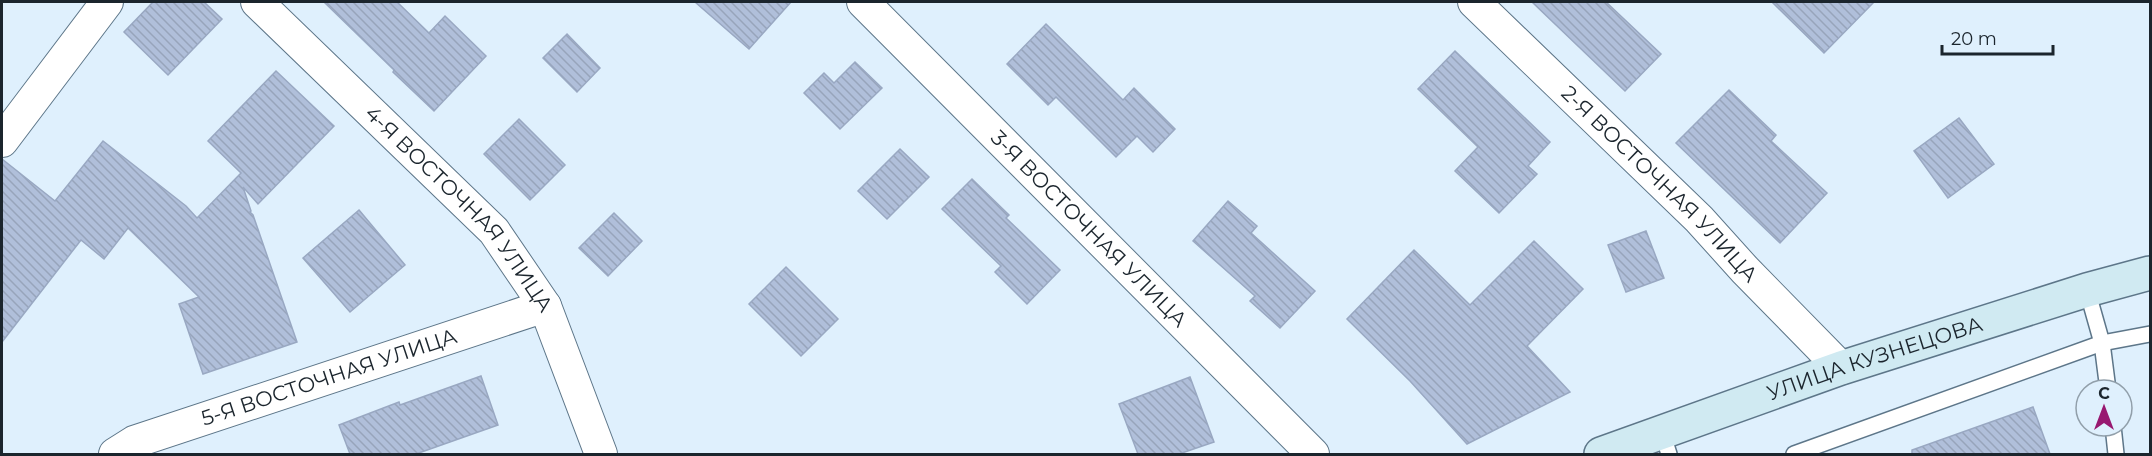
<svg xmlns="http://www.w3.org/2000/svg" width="2152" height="456" viewBox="0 0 2152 456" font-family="Montserrat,sans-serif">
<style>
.building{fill:url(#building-back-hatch);stroke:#99a8c2;stroke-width:1.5}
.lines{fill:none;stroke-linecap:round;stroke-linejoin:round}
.lane-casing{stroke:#5d7689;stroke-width:18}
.street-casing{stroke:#5d7689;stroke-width:34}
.secondary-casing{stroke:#5d7689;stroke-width:36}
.lane{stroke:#fff;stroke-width:15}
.street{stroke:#fff;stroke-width:32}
.secondary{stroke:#d0eaf2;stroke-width:33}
.labels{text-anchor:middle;stroke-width:5;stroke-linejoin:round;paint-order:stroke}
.street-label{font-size:21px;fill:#1b252d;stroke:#dff0fd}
</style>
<defs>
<pattern id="building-back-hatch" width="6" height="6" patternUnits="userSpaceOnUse" patternTransform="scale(1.5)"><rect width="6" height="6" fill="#b0bfda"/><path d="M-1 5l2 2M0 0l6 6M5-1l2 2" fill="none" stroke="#97a4bb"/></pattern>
</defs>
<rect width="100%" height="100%" fill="#dff0fd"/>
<!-- building -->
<g class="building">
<polygon points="153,2 204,2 222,19 168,75 124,32"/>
<polygon points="324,2 397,2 429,33 445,16 486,56 434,111 393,72 394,70"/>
<polygon points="695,2 791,2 749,49"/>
<polygon points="1532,2 1606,2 1661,54 1625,91"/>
<polygon points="1772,2 1874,2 1824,53"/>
<polygon points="1046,24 1123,100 1134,88 1175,129 1153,152 1137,136 1116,157 1056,97 1048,105 1007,64"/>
<polygon points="567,34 600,68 577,92 543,58"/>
<polygon points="1455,51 1550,142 1528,166 1537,174 1499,213 1455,171 1478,147 1418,89"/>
<polygon points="855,62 882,88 840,129 804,93 824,73 834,83"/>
<polygon points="276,71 334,126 258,204 243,187 251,211 250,212 253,215 297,342 203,374 179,304 199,297 128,228 104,259 81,240 2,342 2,159 55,201 103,141 186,206 197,218 241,173 208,141"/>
<polygon points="1729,90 1776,135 1771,141 1827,193 1780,243 1676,143"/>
<polygon points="1959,118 1994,164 1948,198 1914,151"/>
<polygon points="519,119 565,165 530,200 484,154"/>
<polygon points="900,149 929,177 887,219 858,191"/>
<polygon points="972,179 1009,215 1006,218 1060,270 1027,304 995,272 1001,266 942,209"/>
<polygon points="1228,201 1257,226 1251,233 1315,291 1280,328 1250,301 1255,296 1193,241"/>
<polygon points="359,210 405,265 350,312 303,258"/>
<polygon points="614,213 642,241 608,276 579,248"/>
<polygon points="1646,231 1664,278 1626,292 1608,245"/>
<polygon points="1534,241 1583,289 1527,346 1570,392 1467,444 1410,381 1347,319 1414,250 1470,305"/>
<polygon points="786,267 838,319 801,356 749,304"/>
<polygon points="481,376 498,425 416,454 350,454 339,425 399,402 400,405"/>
<polygon points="1190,377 1214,442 1179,454 1138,454 1119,404"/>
<polygon points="2033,407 2050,454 1912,454 1912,450"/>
</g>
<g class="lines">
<!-- lane casing -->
<g class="lane-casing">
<g id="lane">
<polyline points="2087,290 2102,343 2108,390"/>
<polyline points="2113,426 2116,454"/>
<polyline points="1662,432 1669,454"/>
<polyline points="1794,454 2102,343 2150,334"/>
</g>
</g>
<!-- street casing -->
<g class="street-casing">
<g id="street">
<path id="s1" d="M257,2L494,231L545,306L601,454"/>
<path id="s2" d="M863,2L1313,454"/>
<path id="s3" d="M1474,2L1699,219L1745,270L1841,368"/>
<polyline points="2,141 107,2"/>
<path id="s4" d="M115,454L134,442L545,306"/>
</g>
</g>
<!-- secondary casing -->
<g class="secondary-casing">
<g id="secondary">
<path id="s5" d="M1601,454L1841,368L2087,290L2150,273"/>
</g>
</g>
<!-- lane -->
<use href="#lane" class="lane"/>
<!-- street -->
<use href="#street" class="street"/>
<!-- secondary -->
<use href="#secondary" class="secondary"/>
</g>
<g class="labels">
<!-- street labels -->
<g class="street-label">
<text dy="7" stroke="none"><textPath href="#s3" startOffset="260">2-Я ВОСТОЧНАЯ УЛИЦА</textPath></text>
<text dy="7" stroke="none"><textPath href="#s1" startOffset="290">4-Я ВОСТОЧНАЯ УЛИЦА</textPath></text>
<text dy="7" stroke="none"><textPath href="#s2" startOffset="320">3-Я ВОСТОЧНАЯ УЛИЦА</textPath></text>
<text dy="7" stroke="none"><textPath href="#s5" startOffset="290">УЛИЦА КУЗНЕЦОВА</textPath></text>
<text dy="7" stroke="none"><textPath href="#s4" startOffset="228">5-Я ВОСТОЧНАЯ УЛИЦА</textPath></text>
</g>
</g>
<!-- border -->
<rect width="2152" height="456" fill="none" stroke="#1b252d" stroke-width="6"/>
<!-- north arrow -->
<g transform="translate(2104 408)"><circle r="28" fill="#dff0fd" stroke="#919faa" stroke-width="1.5"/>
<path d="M0-4.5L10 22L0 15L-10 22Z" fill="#981870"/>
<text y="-9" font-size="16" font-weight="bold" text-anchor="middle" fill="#1b252d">С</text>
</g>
<!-- scale -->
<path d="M1942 45v9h111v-9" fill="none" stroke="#1b252d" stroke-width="3"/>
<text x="1951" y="45" font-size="18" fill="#1b252d" stroke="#dff0fd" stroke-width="4.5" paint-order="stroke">20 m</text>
</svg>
